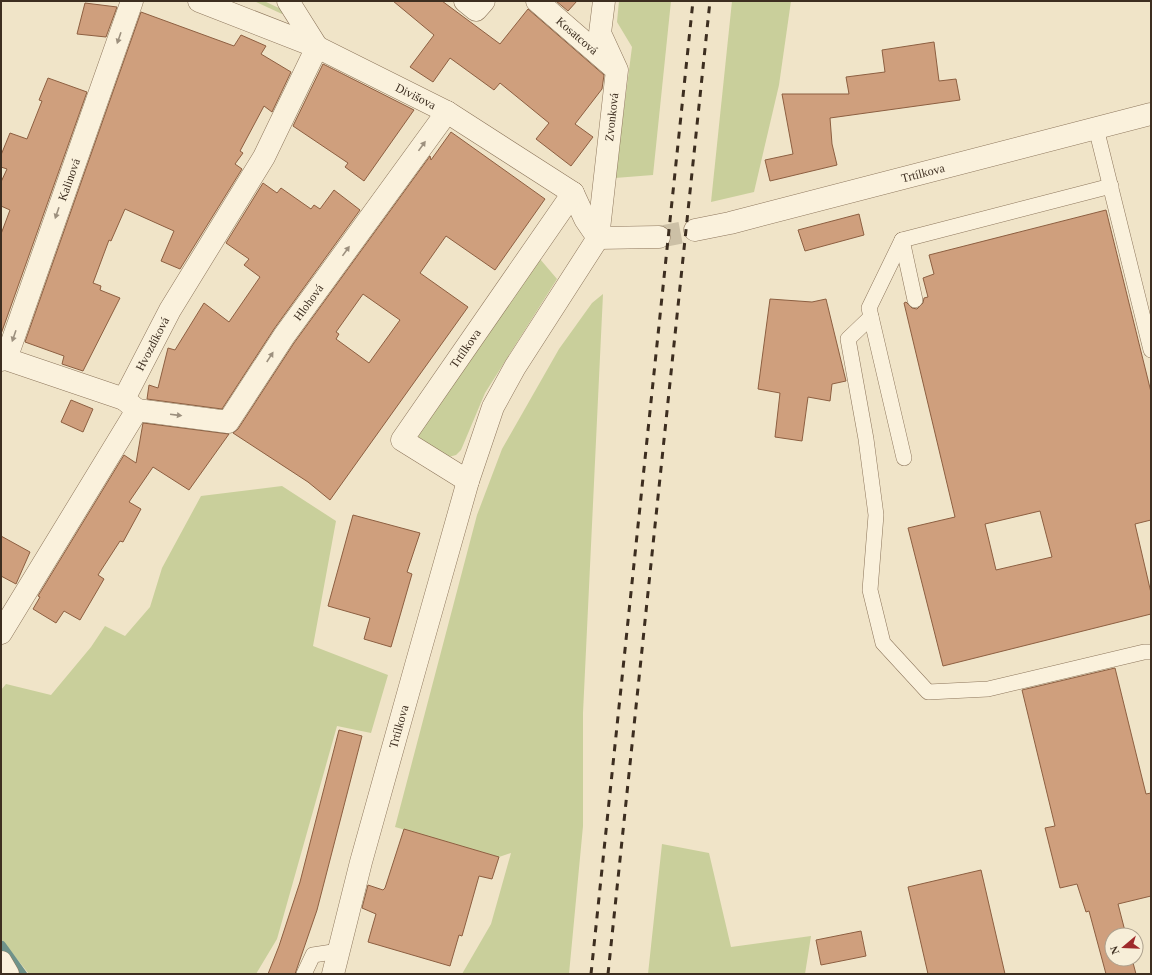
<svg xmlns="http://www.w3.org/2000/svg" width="1152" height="975" font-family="'Times New Roman',serif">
<rect width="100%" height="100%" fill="#f0e4c8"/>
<g fill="#c9cf9b">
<polygon points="254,1 264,1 283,10 282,14"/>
<polygon points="619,1 671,1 653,175 615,178 632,47 617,22"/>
<polygon points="732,1 791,1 779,85 754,192 711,202"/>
<polygon points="540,259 557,279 485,393 461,450 456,455 445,458 421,444 416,429"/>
<polygon points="603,294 583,713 583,826 569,974 462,974 491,924 511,853 499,857 395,827 477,515 502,449 559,349 592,303"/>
<polygon points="282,486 336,521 313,646 388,675 371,733 337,726 277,939 256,974 29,974 1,939 1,690 6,684 51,695 91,647 105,626 125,636 150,607 162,568 201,496"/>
<polygon points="662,844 709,853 731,947 811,936 805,974 648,974"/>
</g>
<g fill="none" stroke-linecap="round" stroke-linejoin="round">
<polyline stroke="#6f938a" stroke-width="8" points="2,945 23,974"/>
</g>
<g fill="#cf9f7d" stroke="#8d5f41" fill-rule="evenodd">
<polygon points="393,1 442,1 500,44 528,9 604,75 602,89 575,124 593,137 571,166 536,139 549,123 500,83 494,90 450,58 433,82 410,67 434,35"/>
<polygon points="556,1 577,1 568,11"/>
<polygon points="85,3 117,7 106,37 77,34"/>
<polygon points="141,12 234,46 241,35 266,46 261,54 291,72 272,112 264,106 240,151 243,153 235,164 242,169 180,269 161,261 174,231 125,209 111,241 109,240 93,283 101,286 100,290 120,298 83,371 62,364 64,356 25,342"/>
<polygon points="934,42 939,81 956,79 960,100 830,118 832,144 837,165 770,181 765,160 793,154 782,94 849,94 846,77 885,72 882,50"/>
<polygon points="323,64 414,110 364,181 345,167 348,163 293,126"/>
<polygon points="48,78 87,92 1,334 1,234 10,210 1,206 1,182 7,169 1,167 1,155 10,133 27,139 42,101 39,100"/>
<path d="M451 132 545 199 495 270 446 236 420 273 468 307 330 500 308 482 233 433 238 429 294 343 430 156 431 160ZM363 294 400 320 369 363 336 339 339 334 336 332Z"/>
<polygon points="263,183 277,193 281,188 311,209 314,205 320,209 334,190 360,210 274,329 222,409 147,399 149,385 158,388 168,348 175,350 204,303 229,322 260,277 244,265 249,259 226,243"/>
<path d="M1106 210 1151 392V520L1135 524 1151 593V614L943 666 908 528 955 517 904 303 906 302 912 308 917 309 923 303 924 298 928 297 923 278 934 274 929 255ZM1040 511 1052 557 996 570 985 524Z"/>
<polygon points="859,214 864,235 805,251 798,230"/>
<polygon points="770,299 812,302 826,299 846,381 832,384 830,401 808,397 802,441 775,437 780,393 758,389"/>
<polygon points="71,400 93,409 83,432 61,422"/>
<polygon points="143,423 229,434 189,490 153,467 129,502 141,509 123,542 120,541 98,575 104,579 80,620 64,611 56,623 33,609 40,597 38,596 124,455 136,463"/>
<polygon points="353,515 420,533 407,572 412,574 391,647 364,639 370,618 328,606"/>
<polygon points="1,536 30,552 16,584 1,576"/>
<polygon points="1115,668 1146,794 1151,793 1151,896 1118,904 1126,935 1112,935 1112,959 1132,959 1136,974 1106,974 1089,911 1086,912 1077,884 1060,888 1045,828 1055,826 1022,690"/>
<polygon points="339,730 362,736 317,910 295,974 268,974 279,946 300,882"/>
<polygon points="404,829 499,857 492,879 479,876 462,936 459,935 450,966 368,942 376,914 362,908 368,885 383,890 385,888"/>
<polygon points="981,870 1005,974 928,974 908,887"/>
<polygon points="861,931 866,956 821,965 816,940"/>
</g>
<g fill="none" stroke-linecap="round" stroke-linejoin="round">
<polyline stroke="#ccc0a6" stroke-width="22" stroke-dasharray="22 11" stroke-linecap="butt" points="659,237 695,230"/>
<g stroke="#8d765c" stroke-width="16">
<g id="lane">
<polyline points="1096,128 1151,350"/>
<polyline points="902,240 869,308 904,458"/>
<polyline points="915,300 902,240 1111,186"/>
<polyline points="871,317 848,339 866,439 876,515 870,590 883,643 928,692 988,689 1144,652 1151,652"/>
<polyline points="304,974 313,955 339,951"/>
</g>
</g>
<g stroke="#8d765c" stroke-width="23">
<g id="street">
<path id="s1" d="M199 1 317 47 447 112 573 193 585 219 598 238"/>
<polyline points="465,1 476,10 484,1"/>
<path id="s2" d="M537 1 612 66"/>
<path id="s3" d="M695 230 730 223 1151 114"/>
<polyline points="598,238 659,237"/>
<path id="s4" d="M6 359 132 1"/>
<polyline points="1,360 6,359 124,399"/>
<path id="s5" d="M137 410 124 399 170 310 264 157 317 47 288 1"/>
<path id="s6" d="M137 410 228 422 284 336 447 112"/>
<path id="s7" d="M468 481 402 440 573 193"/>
<polyline points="1,633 137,410"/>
<polyline points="1,962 8,974"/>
<path id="s8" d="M333 974 361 862 416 665 468 481 493 407 515 367 598 238 617 70 600 33 604 1"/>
</g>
</g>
<use href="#lane" stroke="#faf1dc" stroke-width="15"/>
<use href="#street" stroke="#faf1dc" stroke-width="22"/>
<g stroke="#3d2e20" stroke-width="3" stroke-dasharray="7 7" stroke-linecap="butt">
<polyline points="591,974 693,1"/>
<polyline points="608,974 710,1"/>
</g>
</g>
<defs><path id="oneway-solid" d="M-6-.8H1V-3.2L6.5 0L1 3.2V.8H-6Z"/></defs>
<g fill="#9c907e">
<use href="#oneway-solid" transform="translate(119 38) rotate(109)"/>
<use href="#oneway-solid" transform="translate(422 146) rotate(-54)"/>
<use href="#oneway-solid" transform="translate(57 213) rotate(109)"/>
<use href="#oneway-solid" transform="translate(346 251) rotate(-54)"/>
<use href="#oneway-solid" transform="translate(14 336) rotate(109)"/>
<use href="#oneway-solid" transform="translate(270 357) rotate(-57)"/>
<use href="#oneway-solid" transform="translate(176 415) rotate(7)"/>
</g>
<g text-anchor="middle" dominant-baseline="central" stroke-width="3" stroke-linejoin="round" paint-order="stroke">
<g font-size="12" fill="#3d2e20" stroke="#f7eed8">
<text stroke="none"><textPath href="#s2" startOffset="53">Kosatcová</textPath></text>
<text stroke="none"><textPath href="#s1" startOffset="237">Divišova</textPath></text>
<text stroke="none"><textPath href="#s8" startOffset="910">Zvonková</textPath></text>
<text stroke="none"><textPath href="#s3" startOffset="235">Trtílkova</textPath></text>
<text stroke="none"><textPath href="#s4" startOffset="190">Kalinová</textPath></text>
<text stroke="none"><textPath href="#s6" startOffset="236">Hlohová</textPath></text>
<text stroke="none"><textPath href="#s5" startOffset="79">Hvozdíková</textPath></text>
<text stroke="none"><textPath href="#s7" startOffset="189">Trtílkova</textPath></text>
<text stroke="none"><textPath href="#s8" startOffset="256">Trtílkova</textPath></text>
</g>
</g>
<rect width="1152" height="975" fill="none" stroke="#3d2e20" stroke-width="4"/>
<g transform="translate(1124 947) rotate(251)"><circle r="19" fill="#f7eed8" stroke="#ada18e"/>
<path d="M0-3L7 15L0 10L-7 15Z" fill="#9e2a2b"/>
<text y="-6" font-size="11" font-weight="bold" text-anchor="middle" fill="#3d2e20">N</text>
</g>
</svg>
